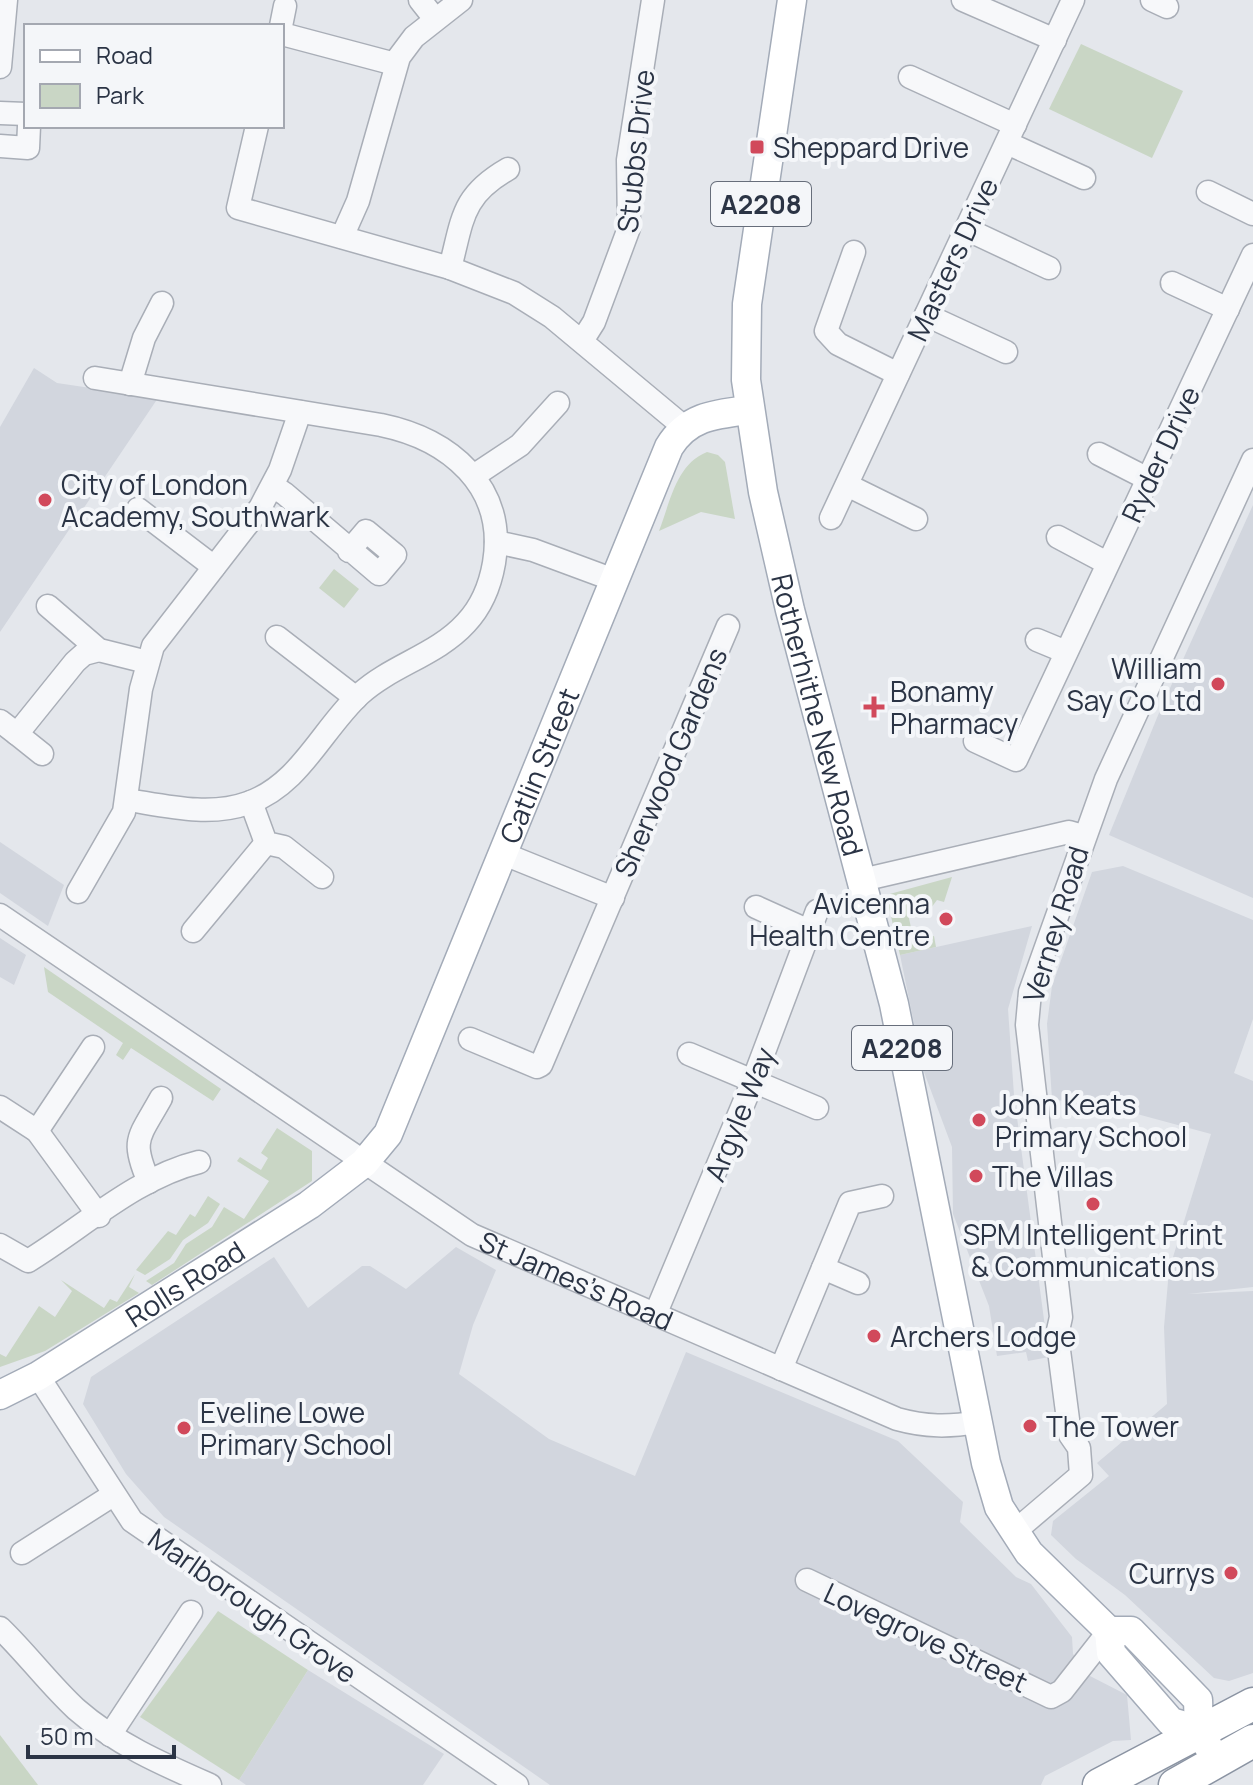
<svg xmlns="http://www.w3.org/2000/svg" width="1253" height="1785" font-family="Manrope,sans-serif">
<rect width="100%" height="100%" fill="#e4e7ec"/>
<g fill="#d2d6de">
<polygon points="34,368 57,383 158,398 0,632 0,427"/>
<polygon points="1253,505 1253,898 1109,835 1161,708"/>
<polygon points="0,842 64,885 48,926 0,893"/>
<polygon points="1123,866 1253,920 1253,1019 1234,1073 1253,1081 1253,1287 1188,1294 1253,1291 1253,1673 1229,1681 1214,1678 1125,1595 1076,1559 1051,1535 1053,1521 1109,1476 1097,1463 1167,1404 1164,1327 1169,1270 1211,1134 1137,1114 1052,1099 1047,1024 1052,986 1092,872"/>
<polygon points="1032,926 1008,1009 1014,1095 1049,1357 1028,1361 1026,1352 997,1356 989,1306 953,1214 952,1147 924,1072 900,955"/>
<polygon points="0,938 26,955 14,985 0,977"/>
<polygon points="456,1247 496,1270 473,1325 459,1374 549,1439 635,1476 686,1352 898,1441 963,1502 960,1522 1016,1577 1031,1584 1072,1637 1073,1654 1090,1676 1127,1695 1131,1740 1113,1741 1045,1776 1041,1785 550,1785 164,1517 126,1474 83,1404 91,1377 274,1257 308,1308 362,1266 370,1266 406,1289"/>
<polygon points="308,1670 444,1754 423,1785 246,1785 239,1780"/>
</g>
<g fill="#c9d6c5">
<polygon points="1081,44 1183,91 1152,158 1049,109"/>
<path d="M707 452 718 455 725 462 735 519 701 512 659 531C670 503 676 464 707 452Z"/>
<polygon points="334,569 359,589 344,608 319,588"/>
<polygon points="952,877 944,902 937,900 931,908 908,914 914,941 934,936 936,947 900,955 886,895"/>
<polygon points="44,967 221,1089 213,1101 131,1048 123,1060 116,1055 123,1043 48,992"/>
<polygon points="277,1128 312,1151 312,1181 152,1285 146,1281 174,1263 186,1244 212,1227 224,1207 244,1219 269,1181 237,1161 240,1157 261,1170 268,1158 261,1153"/>
<polygon points="208,1196 220,1204 208,1223 183,1240 170,1259 145,1275 136,1270 168,1231 176,1235 190,1214 195,1217"/>
<polygon points="135,1274 129,1287 139,1293 45,1351 0,1367 0,1354 6,1357 39,1306 55,1317 72,1291 61,1280 104,1308 110,1299 117,1302"/>
<polygon points="218,1611 308,1670 239,1780 140,1717"/>
<polygon points="0,1735 38,1785 0,1785"/>
</g>
<g fill="none" stroke-linecap="round" stroke-linejoin="round">
<g stroke="#a9aeb7" stroke-width="25">
<g id="minor">
<polyline points="420,0 435,19"/>
<polyline points="963,0 1055,40"/>
<polyline points="1152,0 1167,7"/>
<polyline points="281,26 285,6"/>
<polyline points="282,34 395,64"/>
<polyline points="0,67 6,0"/>
<polyline points="910,77 1015,125"/>
<polyline points="0,113 26,114"/>
<polyline points="257,126 238,208 450,268 514,293 552,317 684,427"/>
<polyline points="1007,143 1084,178"/>
<polyline points="0,146 28,148 29,126"/>
<polyline points="1208,192 1253,214"/>
<polyline points="966,229 1049,268"/>
<polyline points="342,237 358,201 399,57 414,37 461,0"/>
<polyline points="854,252 826,331 838,344 898,374"/>
<path d="M450 268C463 219 461 196 508 169"/>
<polyline points="1172,283 1228,309"/>
<polyline points="926,315 1006,352"/>
<polyline points="582,341 594,322 629,228 628,160 653,0"/>
<path d="M95 378 381 425C449 439 507 486 494 563 490 586 482 606 466 623 437 655 392 665 360 694 322 729 300 785 248 803 210 817 166 806 128 800"/>
<polyline points="130,384 144,338 162,303"/>
<polyline points="1099,454 1148,479"/>
<polyline points="475,475 520,445 558,403"/>
<polyline points="847,485 916,519"/>
<polyline points="273,486 285,494 379,574 395,555 366,531 349,551"/>
<polyline points="138,509 214,567"/>
<polyline points="831,518 1073,0"/>
<polyline points="1058,537 1107,563"/>
<polyline points="496,542 533,550 614,580"/>
<polyline points="48,606 99,650 147,662"/>
<polyline points="277,637 356,698"/>
<polyline points="1037,640 1066,652"/>
<polyline points="0,721 17,734 75,662 84,654 99,650"/>
<polyline points="17,734 42,754"/>
<polyline points="975,741 1016,760 1253,255"/>
<polyline points="251,802 266,843 284,847 322,877"/>
<polyline points="504,854 613,898"/>
<polyline points="862,880 1069,832 1083,836"/>
<polyline points="78,892 124,812 141,689 153,646 260,508 280,470 300,412"/>
<polyline points="756,907 809,931"/>
<path id="s1" d="M0 915 472 1235 897 1419C926 1427 949 1427 978 1422"/>
<polyline points="193,931 266,843"/>
<polyline points="470,1039 537,1067 541,1065 728,626"/>
<polyline points="689,1054 817,1108"/>
<polyline points="0,1107 37,1131 99,1216"/>
<polyline points="37,1131 93,1047"/>
<path d="M149 1182C130 1139 139 1138 161 1098"/>
<path d="M0 1245 28 1261C82 1228 137 1177 199 1162"/>
<polyline points="823,1268 858,1283"/>
<polyline points="655,1315 753,1081 817,911"/>
<polyline points="781,1369 850,1203 882,1196"/>
<polyline points="38,1376 132,1521 517,1785"/>
<polyline points="1014,1532 1081,1475 1079,1448 1070,1435 1057,1335 1061,1317 1027,1025 1030,992 1106,779 1253,460"/>
<polyline points="22,1553 113,1495"/>
<polyline points="807,1580 1051,1697 1062,1691 1109,1631"/>
<path d="M0 1628C27 1654 49 1684 76 1709 116 1744 162 1764 210 1785"/>
<polyline points="110,1735 191,1612"/>
</g>
</g>
<g stroke="#a3abb8" stroke-width="31">
<g id="major">
<path id="s2" d="M792 0 747 304 746 380 763 492 790 610 894 1004 986 1463 999 1507 1029 1553 1109 1631 1111 1653 1171 1722 1199 1730"/>
<path id="s3" d="M0 1395 38 1376 309 1205 364 1163 388 1134 669 447C688 416 716 414 749 410"/>
<polyline points="1109,1631 1131,1631 1198,1700 1199,1730 1208,1746"/>
</g>
</g>
<g stroke="#8b94a3" stroke-width="35">
<g id="highway">
<polyline points="1099,1785 1253,1704"/>
<polyline points="1175,1785 1253,1741"/>
</g>
</g>
<use href="#minor" stroke="#f7f8fa" stroke-width="22"/>
<use href="#major" stroke="#fff" stroke-width="28"/>
<use href="#highway" stroke="#fff" stroke-width="32"/>
</g>
<g fill="#d1495b" stroke="#f4f6f9" stroke-width="3">
<rect x="749" y="139" width="16" height="16" rx="4"/>
<circle cx="45" cy="500" r="8"/>
<circle cx="1218" cy="684" r="8"/>
<path d="M870 695h8v8h8v8h-8v8h-8v-8h-8v-8h8z"/>
<circle cx="946" cy="919" r="8"/>
<circle cx="979" cy="1120" r="8"/>
<circle cx="976" cy="1176" r="8"/>
<circle cx="1093" cy="1204" r="8"/>
<circle cx="874" cy="1336" r="8"/>
<circle cx="1030" cy="1426" r="8"/>
<circle cx="184" cy="1428" r="8"/>
<circle cx="1231" cy="1573" r="8"/>
</g>
<g text-anchor="middle" dominant-baseline="central" stroke-width="8" stroke-linejoin="round" paint-order="stroke">
<g fill="#f4f6f9" stroke="#676e7b" stroke-width="2">
<rect x="711" y="182" width="100" height="44" rx="6"/>
<rect x="852" y="1026" width="100" height="44" rx="6"/>
</g>
<g font-size="26" font-weight="bold" fill="#2b3445">
<text x="761" y="204">A2208</text>
<text x="902" y="1048">A2208</text>
</g>
<g font-size="28" fill="#2b3445" stroke="#f4f6f9" text-anchor="start">
<text x="773" y="147">Sheppard Drive</text>
<text x="61" y="484">City of London<tspan x="61" dy="32">Academy, Southwark</tspan></text>
<text x="1202" y="668" text-anchor="end">William<tspan x="1202" dy="32">Say Co Ltd</tspan></text>
<text x="890" y="691">Bonamy<tspan x="890" dy="32">Pharmacy</tspan></text>
<text x="930" y="903" text-anchor="end">Avicenna<tspan x="930" dy="32">Health Centre</tspan></text>
<text x="995" y="1104">John Keats<tspan x="995" dy="32">Primary School</tspan></text>
<text x="992" y="1176">The Villas</text>
<text x="1093" y="1234" text-anchor="middle">SPM Intelligent Print<tspan x="1093" dy="32">&amp; Communications</tspan></text>
<text x="890" y="1336">Archers Lodge</text>
<text x="200" y="1412">Eveline Lowe<tspan x="200" dy="32">Primary School</tspan></text>
<text x="1046" y="1426">The Tower</text>
<text x="1215" y="1573" text-anchor="end">Currys</text>
</g>
<g font-size="28" fill="#2b3445" stroke="#f4f6f9">
<text transform="translate(635 151) rotate(-84)">Stubbs Drive</text>
<text transform="translate(952 259) rotate(-65)">Masters Drive</text>
<text transform="translate(1160 454) rotate(-65)">Ryder Drive</text>
<text stroke="none"><textPath href="#s2" startOffset="726">Rotherhithe New Road</textPath></text>
<text transform="translate(670 762) rotate(-67)">Sherwood Gardens</text>
<text stroke="none"><textPath href="#s3" startOffset="868">Catlin Street</textPath></text>
<text transform="translate(1055 924) rotate(-73)">Verney Road</text>
<text transform="translate(739 1114) rotate(-68)">Argyle Way</text>
<text stroke="none"><textPath href="#s1" startOffset="684">St James's Road</textPath></text>
<text stroke="none"><textPath href="#s3" startOffset="216">Rolls Road</textPath></text>
<text transform="translate(253 1605) rotate(35)">Marlborough Grove</text>
<text transform="translate(926 1637) rotate(25)">Lovegrove Street</text>
</g>
</g>
<rect x="24" y="24" width="260" height="104" fill="#f4f6f9" stroke="#a4a8b1" stroke-width="2"/>
<rect x="40" y="50" width="40" height="12" fill="#ffffff" stroke="#a4a8b1" stroke-width="2"/>
<text x="96" y="64" font-size="24" fill="#2b3445">Road</text>
<rect x="40" y="84" width="40" height="24" fill="#c9d6c5" stroke="#a4a8b1" stroke-width="2"/>
<text x="96" y="104" font-size="24" fill="#2b3445">Park</text>
<path d="M28 1745v12h146v-12" fill="none" stroke="#2b3445" stroke-width="4"/>
<text x="40" y="1745" font-size="24" fill="#2b3445" stroke="#f4f6f9" stroke-width="6" paint-order="stroke">50 m</text>
</svg>
